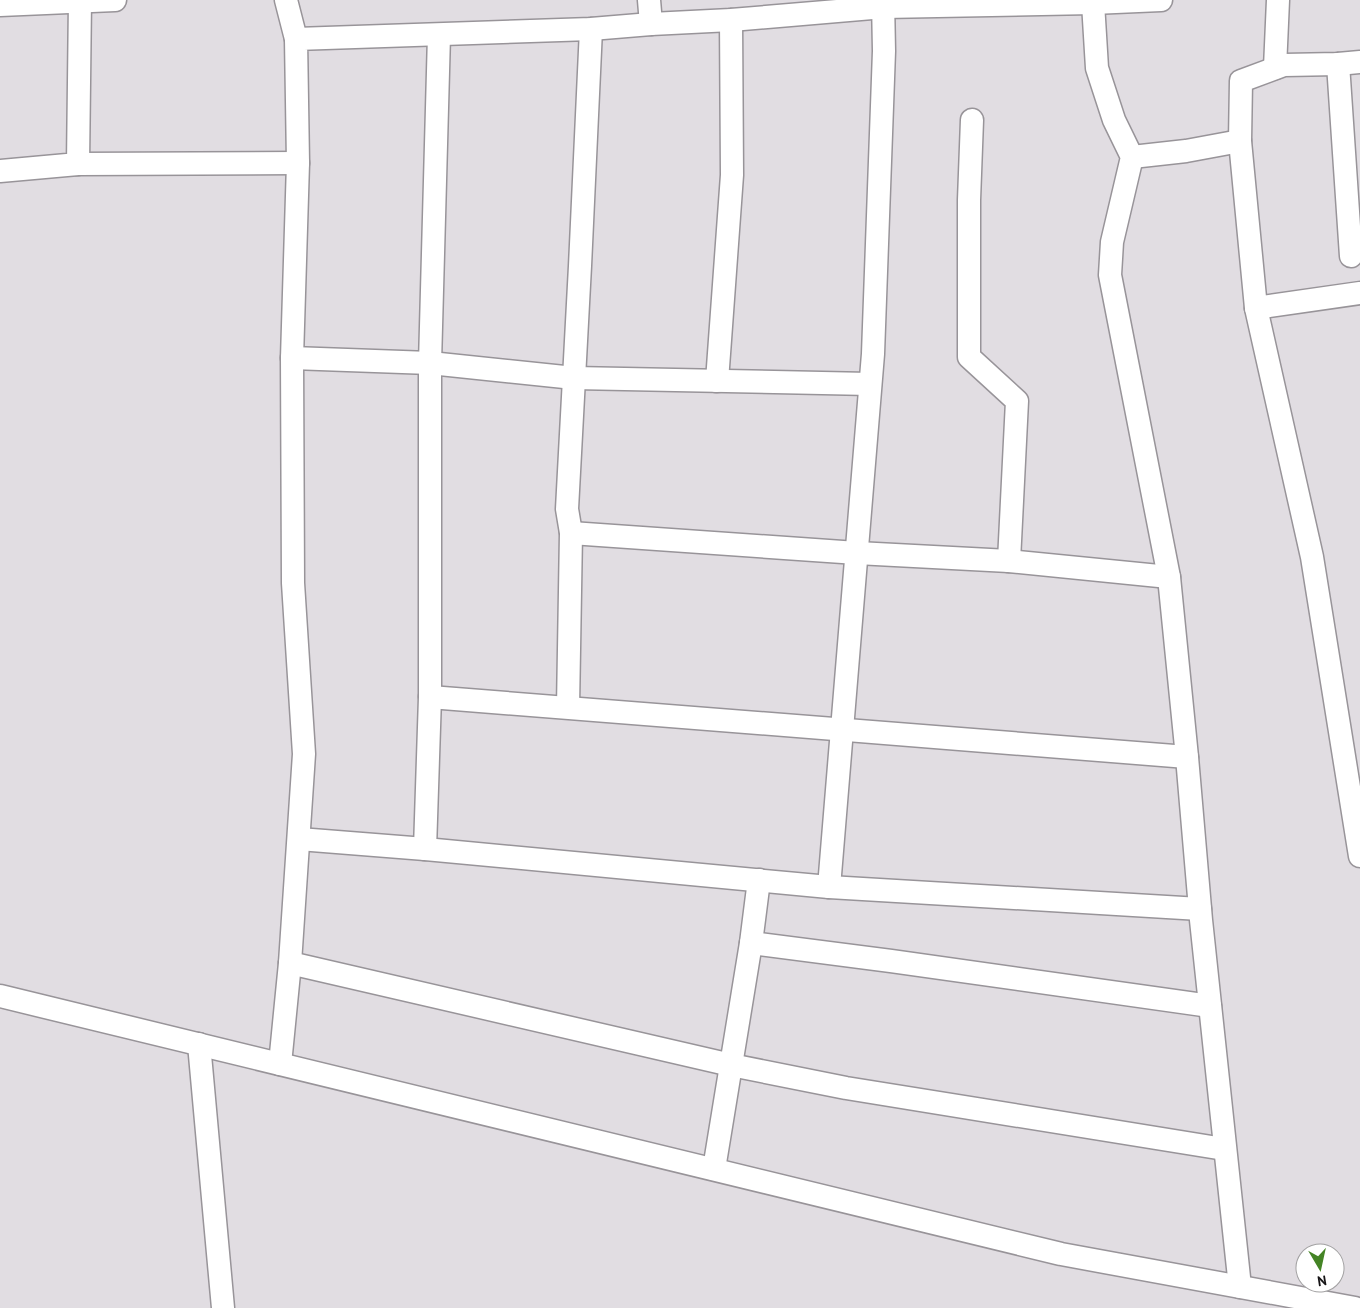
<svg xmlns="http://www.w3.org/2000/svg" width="1360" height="1308" font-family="'PT Sans',sans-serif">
<rect width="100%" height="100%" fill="#e1dde2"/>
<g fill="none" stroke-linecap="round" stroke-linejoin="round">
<g stroke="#989499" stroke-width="25">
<g id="minor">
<polyline points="286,0 296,39"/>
<polyline points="649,0 651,24"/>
<polyline points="1093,3 1097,68 1114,120 1132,157 1112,242 1110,275 1169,577 1187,757 1201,920 1240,1287"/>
<polyline points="0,5 115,0"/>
<polyline points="1360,62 1338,64 1284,65 1241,81 1240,141 1256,308 1312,557 1360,856"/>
<polyline points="1338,64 1351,256"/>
<polyline points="1275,68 1278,0"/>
<polyline points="972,120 969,200 969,357 1017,401 1009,561"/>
<polyline points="1132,157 1186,151 1240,141"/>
<polyline points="78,164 298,163"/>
<polyline points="0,171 78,164 80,0"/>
<polyline points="1256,308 1360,293"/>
<polyline points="292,358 430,363 574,378 870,384"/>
<polyline points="717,381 732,175 731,20"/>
<polyline points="571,533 857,553 1009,561 1169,577"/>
<polyline points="430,697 1187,757"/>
<polyline points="568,707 571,533 567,509 580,266 591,29"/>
<polyline points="299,839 425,849 829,887 1200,909"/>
<polyline points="425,849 430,697 430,363 439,35"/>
<polyline points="829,887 873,354 884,51 883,0"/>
<polyline points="751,943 891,961 1210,1006"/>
<polyline points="290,963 731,1065 846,1088 1224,1149"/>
<polyline points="0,996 1061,1254 1355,1308"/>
<polyline points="199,1044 223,1308"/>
<polyline points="280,1064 290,963 304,754 293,583 292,358 298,163 296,39 591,29 651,24 731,20 884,7 1093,3 1161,0"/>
<polyline points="714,1169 751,943 759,880"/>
</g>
</g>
<use href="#minor" stroke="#fff" stroke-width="22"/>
</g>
<g transform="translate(1320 1268) rotate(171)"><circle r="24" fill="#ffffff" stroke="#a2a1a2"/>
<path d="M0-4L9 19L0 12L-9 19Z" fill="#448425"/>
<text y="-8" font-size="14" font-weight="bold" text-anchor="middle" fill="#161416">N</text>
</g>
</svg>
